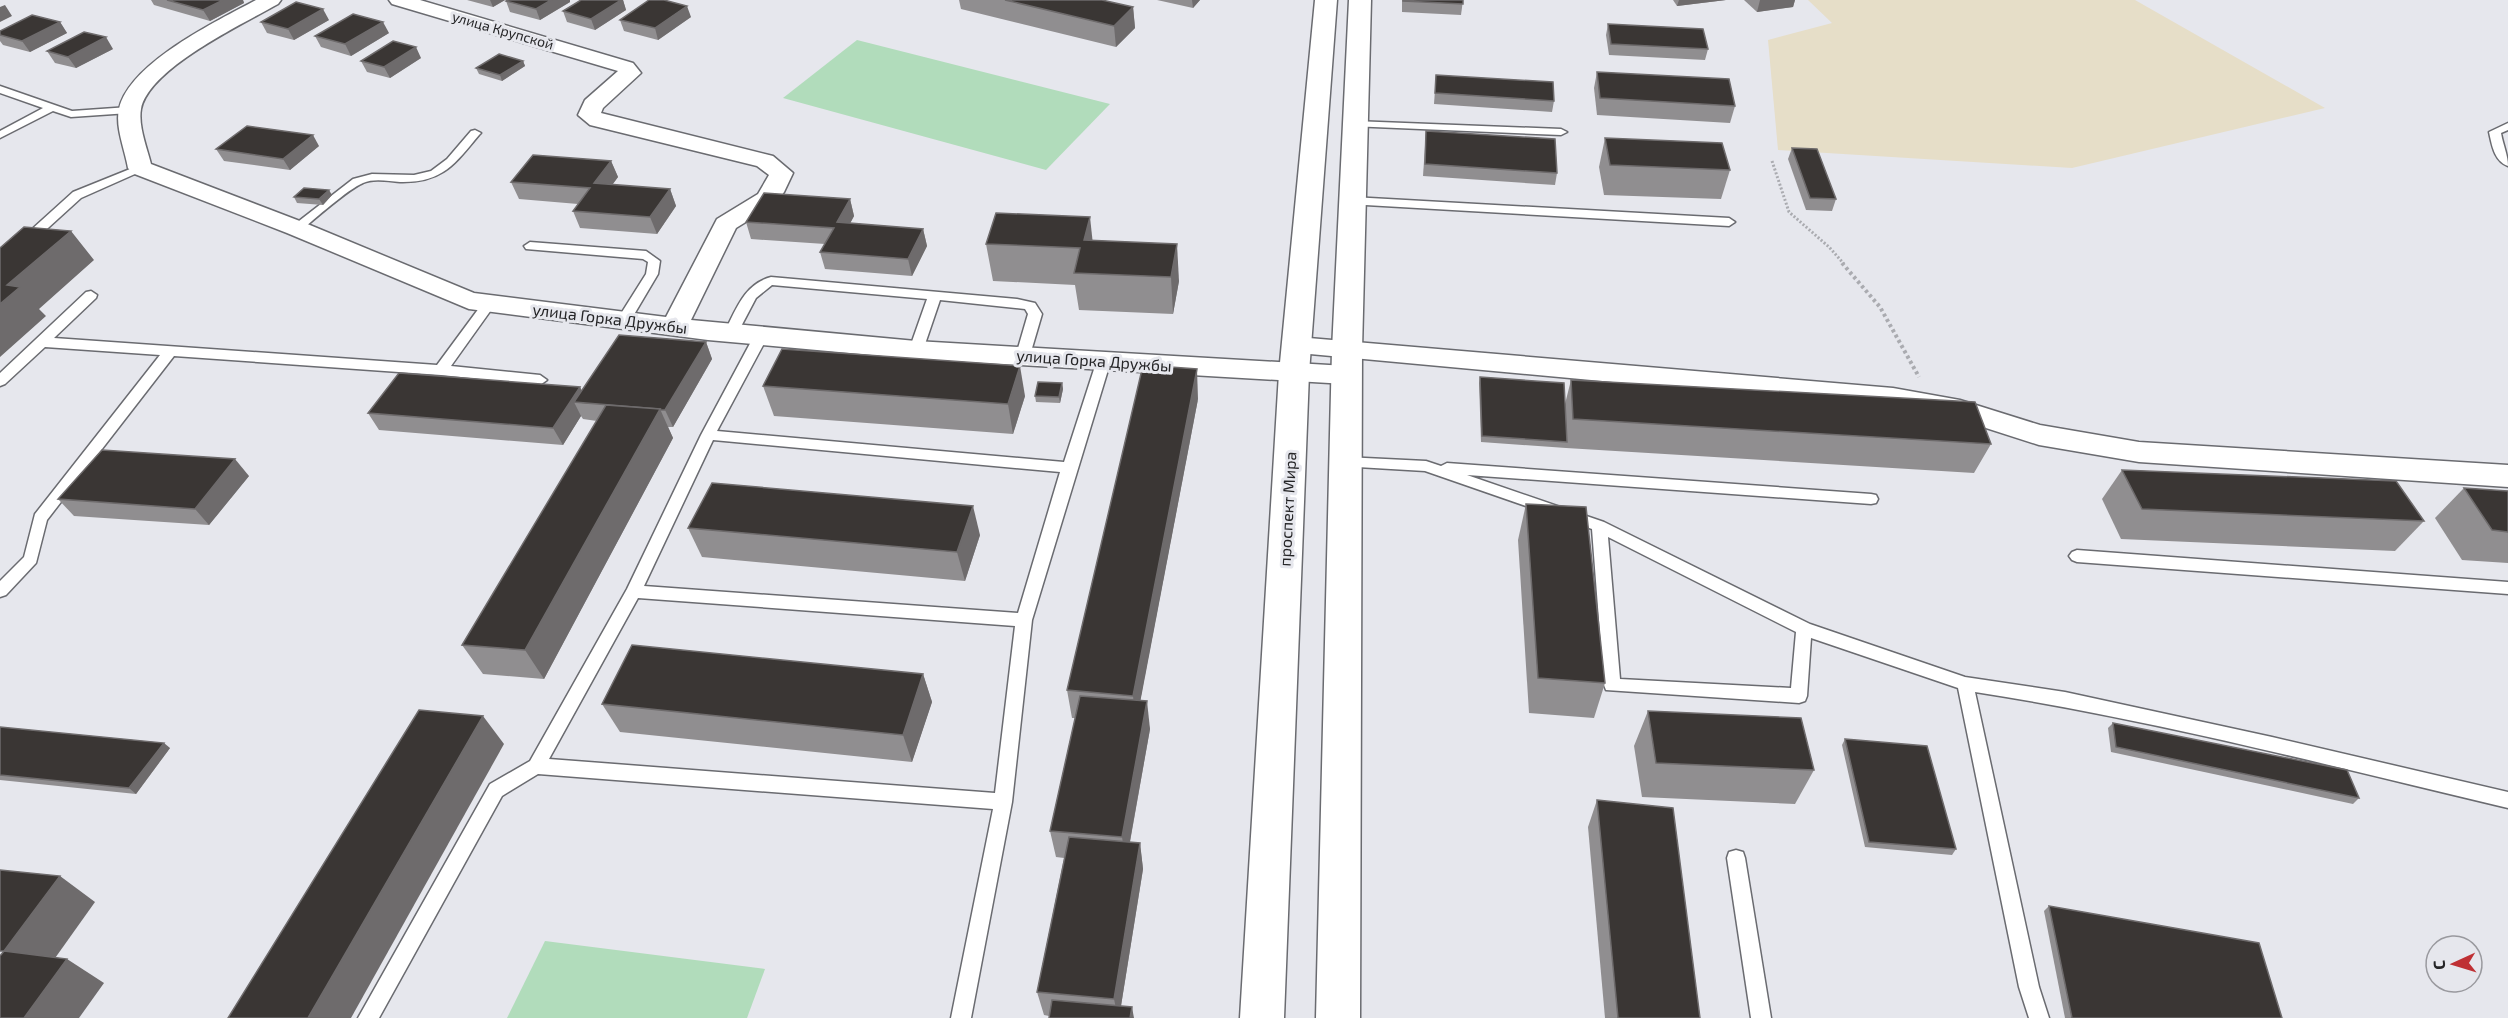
<svg xmlns="http://www.w3.org/2000/svg" width="2508" height="1018" font-family="'Exo 2',sans-serif">
<rect width="100%" height="100%" fill="#e6e7ed"/>
<polygon fill="#e6dec8" points="1808,0 2135,0 2325,108 2072,168 1778,150 1768,40 1832,23"/>
<g fill="#b1dcbb">
<polygon points="857,40 1110,104 1046,170 783,98"/>
<polygon points="545,941 765,969 747,1018 507,1018"/>
</g>
<g fill="none" stroke-linecap="round" stroke-linejoin="round">
<g stroke="#6a6b70" stroke-width="3">
<g id="service">
<polygon points="0,86 72,111 129,107 135,110 129,113 71,117 53,111 0,138 0,131 43,108 0,93"/>
<polygon points="1354,121 1561,129 1567,132 1561,135 1350,126 1348,124"/>
<path d="M2508 123V130L2501 133C2503 145 2508 155 2508 166 2494 161 2492 145 2489 132Z"/>
<path d="M475 130 481 133 479 135C454 165 442 183 400 182 388 181 374 178 363 183 348 189 315 219 300 231L296 232 290 228 353 179 372 174 414 175 431 171 447 159 471 131Z"/>
<polygon points="140,165 146,168 144,170 81,198 4,268 0,269 0,258 73,192"/>
<polygon points="1352,197 1729,218 1735,222 1729,226 1348,204 1348,198"/>
<polygon points="530,242 646,251 660,261 658,274 629,323 624,324 617,320 646,274 648,262 643,259 526,249 524,246"/>
<path d="M771 277 1017 299 1035 303 1042 314 1030 355 1023 359 1016 355 1028 314 1025 309 940 300 923 350 916 354 909 350 927 299 772 285 756 298 736 336H726L724 333C736 310 744 284 771 277Z"/>
<polygon points="91,291 97,295 96,298 54,338 437,365 485,300 490,299 496,303 451,366 540,375 547,380 540,385 441,375 174,356 47,520 36,563 6,595 0,597 0,581 24,557 35,514 160,355 45,347 5,384 0,386 0,373 86,292"/>
<path d="M761 332 768 336 717 431 1064 462 1097 360 1104 355 1111 360 1032 620 1012 802 971 1018H951L993 809 538 774 502 796 379 1018H358L490 784 530 761 627 589 701 435 754 336ZM713 440 1060 472 1018 613 644 586ZM638 598 1015 626 995 793 549 759Z"/>
<path d="M1345 457 1426 461 1441 466 1447 463 1871 494 1876 495 1878 499 1876 503 1871 504 1467 475 1604 522 1810 624 1965 677 2065 692 2272 737 2508 792V808C2331 766 2155 720 1975 692L2039 987 2049 1018H2029L2019 987 1958 688 1811 638 1807 696 1805 701 1799 703 1606 690 1604 685 1592 529 1425 471 1340 466 1338 462ZM1608 537 1796 632 1791 688 1620 679Z"/>
<polygon points="2077,550 2508,582 2508,594 2077,562 2072,560 2069,556 2072,552"/>
<polygon points="1736,850 1743,852 1745,858 1771,1018 1751,1018 1727,858 1729,852"/>
</g>
</g>
<g stroke="#6a6b70" stroke-width="3">
<g id="minor">
<path d="M256 0H281L278 4C243 24 149 68 141 109 138 126 147 148 151 164L305 223 474 293 666 317 717 219 758 194 769 175 757 166 590 125 578 115 585 100 618 71 392 4 389 0H420L633 63 641 73 603 108 601 113 773 156 793 173 784 192 775 204 736 228 691 320 916 341 1346 366 1356 368 1360 375 1356 382 1346 384 916 359 708 340 469 309 287 233 132 173 128 168C125 150 115 127 119 109 129 63 217 21 256 0Z"/>
<polygon points="1297,337 1893,388 1960,400 2040,425 2139,442 2508,465 2508,487 2139,462 2039,445 1958,419 1893,408 1288,352 1284,346 1288,340"/>
</g>
</g>
<g stroke="#6a6b70" stroke-width="3">
<g id="secondary">
<polygon points="1315,0 1337,0 1309,373 1284,1018 1240,1018 1279,373"/>
<polygon points="1349,0 1371,0 1362,350 1360,1018 1316,1018 1332,350"/>
</g>
</g>
<polyline stroke="#aaabb0" stroke-width="3" stroke-dasharray="2 2" stroke-linecap="butt" points="1772,161 1789,212 1829,247 1844,264"/>
<polyline stroke="#aaabb0" stroke-width="4" stroke-dasharray="3 3" stroke-linecap="butt" points="1842,263 1880,307 1919,377"/>
<use href="#service" fill="#fff" fill-rule="evenodd"/>
<use href="#minor" fill="#fff" fill-rule="evenodd"/>
<use href="#secondary" fill="#fff" fill-rule="evenodd"/>
</g>
<g fill="#908e90">
<polygon points="151,0 243,0 244,3 210,21 154,5"/>
<polygon points="467,0 505,0 493,7"/>
<polygon points="507,0 570,0 570,2 540,20 510,12 506,1"/>
<polygon points="581,0 623,0 626,10 595,30 567,22 563,11"/>
<polygon points="959,0 1102,0 1133,7 1135,28 1116,47 961,9"/>
<polygon points="1157,0 1200,0 1193,8"/>
<polygon points="1402,0 1463,0 1461,15 1402,12"/>
<polygon points="1673,0 1726,0 1677,6"/>
<polygon points="1744,0 1795,0 1793,7 1757,12"/>
<polygon points="691,17 658,40 624,31 620,20"/>
<polygon points="329,20 294,40 267,33 261,22"/>
<polygon points="60,22 67,33 30,52 3,45 0,41 0,31"/>
<polygon points="1608,24 1708,49 1705,60 1609,55 1606,35"/>
<polygon points="389,33 351,56 321,47 315,36"/>
<polygon points="113,49 76,68 55,63 47,51"/>
<polygon points="421,58 390,78 367,72 361,61"/>
<polygon points="523,61 525,66 502,81 479,74 476,68"/>
<polygon points="1597,72 1735,106 1730,123 1597,115 1594,88"/>
<polygon points="1436,75 1554,101 1552,112 1434,104"/>
<polygon points="1426,131 1557,173 1555,185 1423,176"/>
<polygon points="1605,138 1730,170 1721,199 1604,195 1599,167"/>
<polygon points="319,146 290,170 224,161 216,149"/>
<polygon points="1792,148 1836,199 1832,211 1806,210 1788,159"/>
<polygon points="611,161 618,177 612,185 670,189 676,206 657,234 580,228 573,211 578,204 519,199 511,182"/>
<polygon points="332,195 323,205 297,203 294,197"/>
<polygon points="850,199 854,216 850,223 923,229 927,246 912,276 825,269 820,252 825,244 751,239 746,222"/>
<polygon points="1092,240 1179,281 1173,314 1079,310 1075,285 993,281 986,244"/>
<polygon points="706,342 712,359 673,427 668,427 673,438 544,679 483,674 462,645 597,421 583,419 581,416 563,445 379,430 368,413 580,387 582,391"/>
<polygon points="1480,377 1565,404 1571,380 1991,444 1974,473 1566,448 1481,442 1479,383"/>
<polygon points="1062,383 1063,389 1060,403 1036,402 1035,396"/>
<polygon points="763,386 1025,396 1013,434 774,416"/>
<polygon points="1198,399 1140,701 1150,729 1130,842 1140,843 1143,869 1121,1006 1049,1016 1044,1015 1037,992 1064,858 1056,857 1050,831 1075,718 1072,718 1067,690"/>
<polygon points="2122,470 2424,521 2395,551 2121,539 2102,499"/>
<polygon points="249,476 209,525 74,516 58,499"/>
<polygon points="2464,488 2508,491 2508,563 2462,560 2435,518"/>
<polygon points="1526,504 1605,683 1594,718 1529,713 1518,540"/>
<polygon points="688,528 980,535 965,581 702,557"/>
<polygon points="923,674 932,702 912,762 620,732 602,704"/>
<polygon points="1648,711 1814,770 1795,804 1642,797 1634,746"/>
<polygon points="2113,723 2359,798 2353,804 2111,752 2108,728"/>
<polygon points="0,727 170,748 136,794 0,780"/>
<polygon points="1845,739 1956,849 1952,855 1865,847 1842,745"/>
<polygon points="1597,800 1700,1018 1605,1018 1588,827"/>
<polygon points="2049,906 2282,1018 2065,1018 2044,911"/>
</g>
<g fill="#6e6b6c">
<polygon points="223,0 243,0 244,3 210,21 203,10"/>
<polygon points="490,0 505,0 493,7"/>
<polygon points="551,0 570,0 570,2 540,20 536,9"/>
<polygon points="621,0 623,0 626,10 595,30 591,19"/>
<polygon points="1192,0 1200,0 1193,8"/>
<polygon points="1679,0 1726,0 1677,6"/>
<polygon points="1760,0 1795,0 1793,7 1757,12"/>
<polygon points="5,5 12,16 0,22 0,7"/>
<polygon points="687,6 691,17 658,40 655,28"/>
<polygon points="1133,7 1135,28 1116,47 1114,26"/>
<polygon points="323,9 329,20 294,40 288,29"/>
<polygon points="60,22 67,33 30,52 22,41"/>
<polygon points="383,22 389,33 351,56 345,44"/>
<polygon points="106,37 113,49 76,68 68,57"/>
<polygon points="416,47 421,58 390,78 384,67"/>
<polygon points="523,61 525,66 502,81 500,75"/>
<polygon points="313,135 319,146 290,170 283,159"/>
<polygon points="611,161 618,177 601,200 594,183"/>
<polygon points="670,189 676,206 657,234 650,217"/>
<polygon points="329,190 332,195 323,205 319,199"/>
<polygon points="850,199 854,216 842,239 837,222"/>
<polygon points="1090,217 1094,254 1084,240"/>
<polygon points="923,229 927,246 912,276 908,259"/>
<polygon points="71,231 94,260 39,309 46,316 0,357 0,304 7,285"/>
<polygon points="1177,244 1179,281 1173,314 1171,277"/>
<polygon points="706,342 712,359 673,427 665,410"/>
<polygon points="1020,366 1025,396 1013,434 1008,404"/>
<polygon points="1197,369 1198,399 1136,724 1133,696"/>
<polygon points="1062,383 1063,389 1060,403 1059,397"/>
<polygon points="580,387 588,404 574,402 581,416 563,445 553,428"/>
<polygon points="660,409 673,438 544,679 525,650"/>
<polygon points="235,459 249,476 209,525 195,509"/>
<polygon points="973,506 980,535 965,581 957,552"/>
<polygon points="923,674 932,702 912,762 903,735"/>
<polygon points="1147,701 1150,729 1126,863 1122,837"/>
<polygon points="483,716 504,744 351,1018 308,1018"/>
<polygon points="164,743 170,748 136,794 129,788"/>
<polygon points="1140,843 1143,869 1119,1018 1118,1018 1114,999"/>
<polygon points="60,876 95,902 43,975 4,951"/>
<polygon points="67,959 104,983 79,1018 24,1018"/>
<polygon points="1132,1007 1134,1018 1130,1018"/>
</g>
<g fill="#3a3634" stroke="#6e6b6c" stroke-width="1.5">
<polygon points="167,0 223,0 203,10"/>
<polygon points="507,0 551,0 536,9 506,1"/>
<polygon points="581,0 621,0 591,19 563,11"/>
<polygon points="649,0 664,0 687,6 655,28 620,20"/>
<polygon points="1005,0 1102,0 1133,7 1114,26"/>
<polygon points="1403,0 1463,0 1463,4 1403,1"/>
<polygon points="296,2 323,9 288,29 261,22"/>
<polygon points="353,14 383,22 345,44 315,36"/>
<polygon points="32,15 60,22 22,41 0,35 0,31"/>
<polygon points="1608,24 1703,29 1708,49 1611,44"/>
<polygon points="84,32 106,37 68,57 47,51"/>
<polygon points="393,41 416,47 384,67 361,61"/>
<polygon points="499,54 523,61 500,75 476,68"/>
<polygon points="1597,72 1729,79 1735,106 1600,98"/>
<polygon points="1436,75 1553,82 1554,101 1435,93"/>
<polygon points="247,126 313,135 283,159 216,149"/>
<polygon points="1426,131 1555,139 1557,173 1425,164"/>
<polygon points="1605,138 1722,143 1730,170 1610,165"/>
<polygon points="1792,148 1817,149 1836,199 1810,198"/>
<polygon points="533,155 611,161 594,183 670,189 650,217 573,211 590,188 511,182"/>
<polygon points="304,188 329,190 319,199 294,197"/>
<polygon points="764,193 850,199 837,222 923,229 908,259 820,252 834,228 746,222"/>
<polygon points="996,213 1090,217 1084,240 1177,244 1171,277 1074,273 1080,248 986,244"/>
<polygon points="24,227 71,231 7,285 20,287 0,304 0,248"/>
<polygon points="619,335 706,342 665,410 659,410 660,409 574,402"/>
<polygon points="782,349 1020,366 1008,404 763,386"/>
<polygon points="1143,365 1197,369 1133,696 1067,690"/>
<polygon points="399,373 580,387 553,428 368,413"/>
<polygon points="1480,377 1564,383 1567,442 1482,436"/>
<polygon points="1571,380 1975,402 1991,444 1573,419"/>
<polygon points="1038,382 1062,383 1059,397 1035,396"/>
<polygon points="606,405 660,409 525,650 462,645"/>
<polygon points="102,450 235,459 195,509 58,499"/>
<polygon points="2122,470 2396,481 2424,521 2142,509"/>
<polygon points="712,483 973,506 957,552 688,528"/>
<polygon points="2464,488 2508,491 2508,532 2492,530"/>
<polygon points="1526,504 1586,507 1605,683 1538,678"/>
<polygon points="632,645 923,674 903,735 602,704"/>
<polygon points="1080,696 1147,701 1122,837 1050,831"/>
<polygon points="419,710 483,716 308,1018 228,1018"/>
<polygon points="1648,711 1801,718 1814,770 1656,763"/>
<polygon points="2113,723 2347,770 2359,798 2116,747"/>
<polygon points="0,727 164,743 129,788 0,775"/>
<polygon points="1845,739 1927,746 1956,849 1869,842"/>
<polygon points="1597,800 1673,808 1700,1018 1618,1018"/>
<polygon points="1069,837 1140,843 1114,999 1037,992"/>
<polygon points="0,870 60,876 4,951 0,951"/>
<polygon points="2049,906 2259,943 2282,1018 2072,1018"/>
<polygon points="4,951 67,959 24,1018 0,1018 0,956"/>
<polygon points="1052,1000 1132,1007 1130,1018 1049,1018"/>
</g>
<g text-anchor="middle" dominant-baseline="central" stroke-width="6" stroke-linejoin="round" paint-order="stroke">
<g font-size="14" fill="#252527" stroke="#e6e7ed">
<text transform="translate(503 30) rotate(16)">улица Крупской</text>
</g>
<g font-size="16" fill="#252527" stroke="#e6e7ed">
<text transform="translate(610 318) rotate(7)">улица Горка Дружбы</text>
<text transform="translate(1094 360) rotate(4)">улица Горка Дружбы</text>
<text transform="translate(1287 509) rotate(-87)">проспект Мира</text>
</g>
</g>
<g transform="translate(2454 964) rotate(266)"><circle r="28" fill="#e6e7ed" stroke="#99999e" stroke-width="1.5"/>
<path d="M0-4.5L10 22L0 15L-10 22Z" fill="#bf3034"/>
<text y="-9" font-size="16" font-weight="bold" text-anchor="middle" fill="#252527">С</text>
</g>
</svg>
